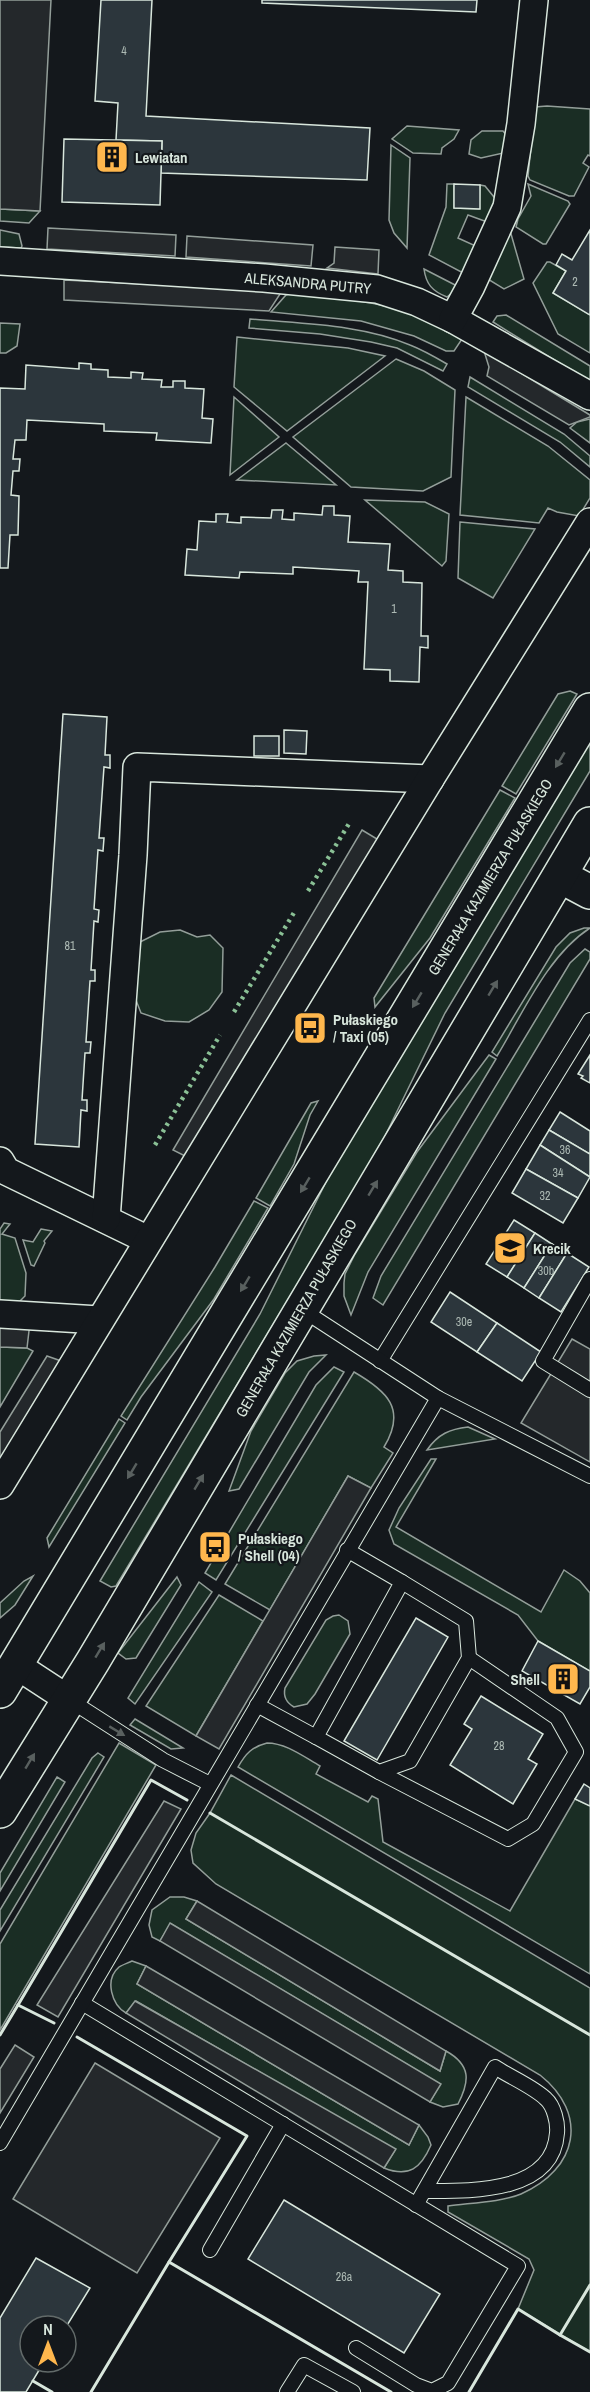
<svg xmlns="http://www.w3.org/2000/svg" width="590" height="2392" font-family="'Archivo Narrow',sans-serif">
<rect width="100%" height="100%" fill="#14181c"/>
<g fill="#1a2d24" stroke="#939e99" stroke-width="1.5">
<polygon points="547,106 590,109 590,156 588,155 583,163 589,167 574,196 569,196 530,180 528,176 535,107"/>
<polygon points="407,126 459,130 454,139 442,148 441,154 413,153 392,139"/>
<polygon points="482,131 503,131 513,143 512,151 481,158 469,154 471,140"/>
<polygon points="391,145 410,158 407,248 394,233 389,220"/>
<polygon points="447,184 454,184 454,208 479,209 480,185 485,186 498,202 490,223 468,215 458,238 478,247 465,274 429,255 446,207"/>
<polygon points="528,184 568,201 570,204 546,244 543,244 516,227 518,219 531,196"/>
<polygon points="0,209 40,211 29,223 0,221"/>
<polygon points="509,227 524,279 504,289 486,278"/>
<polygon points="0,230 19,234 22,246 21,248 0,247"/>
<polygon points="547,262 550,262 566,271 553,293 590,315 590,353 558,334 533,283"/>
<path d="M424 269 459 287 447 297C432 291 426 284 424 269Z"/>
<path d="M291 293C337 298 387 301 429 321 440 326 451 333 462 339L454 351H446L414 336 361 321 271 312 286 295Z"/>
<polygon points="506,315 590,366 590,382 493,322 497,316"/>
<path d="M250 319C303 324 360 324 410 345 423 350 435 357 447 364L443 371 397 348 371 342 320 334 249 328Z"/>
<polygon points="0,323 20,324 17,346 6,353 0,353"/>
<polygon points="237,337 348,348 385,356 287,431 234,387"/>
<polygon points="396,359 424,371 455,390 451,477 423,491 351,487 293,437"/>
<polygon points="470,377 564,434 590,456 590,467 560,442 468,387"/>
<polygon points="234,397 279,437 230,475"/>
<polygon points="466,397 548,446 590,480 590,498 579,516 557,512 548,508 539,523 460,515"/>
<polygon points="590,419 590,443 570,428 577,422"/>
<polygon points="286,443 336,485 237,480"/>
<polygon points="365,500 425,502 449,514 446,561 442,566"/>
<polygon points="460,522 535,529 493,598 458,578"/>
<polygon points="570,691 577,694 516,794 502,786 558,694"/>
<polygon points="590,738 590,771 445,1013 385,1136 354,1190 116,1586 111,1587 100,1581 260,1314 335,1164"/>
<polygon points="500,790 515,798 430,938 375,1007 374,998"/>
<path d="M584 928H590C548 955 523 1013 497 1056L492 1052 556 947 570 933Z"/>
<polygon points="180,930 197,937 210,935 223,948 222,992 209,1010 189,1022 165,1021 141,1013 134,995 140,942 160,932"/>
<polygon points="585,949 590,952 590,959 383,1305 373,1298 381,1276 570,963"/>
<polygon points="489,1055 496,1059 368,1272 351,1315 344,1296 344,1283 345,1274 355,1254 417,1152"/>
<polygon points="318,1101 310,1115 294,1164 270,1206 256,1198 311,1103"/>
<polygon points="254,1201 268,1208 214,1299 141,1397 127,1420 121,1416 215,1267"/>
<polygon points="4,1223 10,1224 2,1234 15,1238 26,1273 25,1296 17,1304 0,1303 0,1229"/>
<polygon points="41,1229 52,1231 44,1241 45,1243 34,1266 31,1265 23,1240 33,1242"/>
<polygon points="0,1347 27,1348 33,1351 0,1407"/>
<polygon points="326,1355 309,1372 239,1489 229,1491 251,1431 285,1373 297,1361 314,1356"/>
<polygon points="334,1367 344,1372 216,1580 205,1573 316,1385"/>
<path d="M354 1372C387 1391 407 1409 384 1447L393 1453 371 1488 348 1476 270 1610 225 1584Z"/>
<polygon points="119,1419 125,1423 49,1547 47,1538"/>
<path d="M468 1427 495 1439 427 1450C438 1434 450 1429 468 1427Z"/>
<polygon points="431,1459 436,1459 396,1527 541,1612 564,1570 580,1581 590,1593 590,1671 538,1641 518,1615 394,1544 389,1530 399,1508"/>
<polygon points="33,1576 15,1605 0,1618 0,1603 24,1581"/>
<polygon points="177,1577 181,1585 136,1658 126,1659 118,1653"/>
<polygon points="199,1582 212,1592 135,1704 128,1698"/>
<polygon points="219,1595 263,1621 196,1736 146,1706"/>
<path d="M339 1615 348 1621 350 1634 315 1694 307 1704 294 1707C287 1703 283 1697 285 1688L326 1620 333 1616Z"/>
<polygon points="135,1719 183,1748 171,1749 130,1725"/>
<polygon points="119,1743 156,1765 0,2030 0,1944"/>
<path d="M267 1743C286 1743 304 1757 320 1766L316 1774 368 1802 372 1796 378 1799 383 1842 510 1911 575 1799 590 1806V1974L238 1767C246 1753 252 1747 267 1743Z"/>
<polygon points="98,1753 104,1757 0,1931 0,1910 92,1758"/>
<path d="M231 1775 590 1988V2352L518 2309 534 2270 529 2259 448 2212V2206C470 2203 502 2202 521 2194 578 2169 589 2114 540 2075L216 1884 193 1863 191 1850 196 1833 210 1813Z"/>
<polygon points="57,1777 65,1782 0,1891 0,1873"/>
<path d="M170 1897H184L197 1901 186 1919 440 2071 446 2051C471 2065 470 2081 458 2104L443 2107 430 2102 440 2084 171 1924 160 1941 152 1937 149 1925 152 1910Z"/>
<path d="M132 1961 146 1966 137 1984 409 2145 419 2125 428 2137 431 2145C421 2168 409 2178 384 2168L395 2150 136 2001 126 2013C112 2005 104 1980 119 1967 122 1965 128 1963 132 1961Z"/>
</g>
<g fill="#24282b" stroke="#939e99" stroke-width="1.5">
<polygon points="0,0 51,0 40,211 0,209"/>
<polygon points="48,228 176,235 175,256 47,249"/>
<polygon points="187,236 313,245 311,266 186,257"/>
<polygon points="335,247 379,250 378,274 327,268 334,263"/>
<polygon points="64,280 282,291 269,311 64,300"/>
<polygon points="484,351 590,415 590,417 569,425 487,376 489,367"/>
<polygon points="362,830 382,842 191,1159 173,1150"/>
<polygon points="0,1303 32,1305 27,1348 0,1347"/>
<polygon points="572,1339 590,1349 590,1462 521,1423"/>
<polygon points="47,1356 64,1362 0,1462 0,1432"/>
<polygon points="348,1476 371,1488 219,1749 196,1736"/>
<polygon points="164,1801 181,1809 58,2017 37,2005"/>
<polygon points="197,1901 446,2051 440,2071 186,1919"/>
<polygon points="170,1923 441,2084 430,2102 160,1941"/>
<polygon points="146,1966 419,2125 409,2145 137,1984"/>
<polygon points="135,2001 396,2149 384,2168 126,2013"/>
<polygon points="15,2045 34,2057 0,2113 0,2069"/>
<polygon points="95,2063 220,2138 137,2273 13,2199"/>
</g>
<g fill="#2c363c" stroke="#d8e6dc" stroke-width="1.5">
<polygon points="101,0 152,0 146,116 370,128 367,180 161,173 162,141 116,140 118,103 95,101"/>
<polygon points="262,0 477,0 476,12 262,3"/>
<polygon points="64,139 162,141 160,205 62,202"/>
<polygon points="454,184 480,185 480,209 454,208"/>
<polygon points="590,230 590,315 553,293 566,271 556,265 562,254 572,260"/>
<polygon points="79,363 91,364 91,369 108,370 108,377 131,378 131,372 143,373 142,379 162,380 161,387 173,387 173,381 185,381 185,388 204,389 202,418 213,419 211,443 156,440 157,433 104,431 104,424 27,420 26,440 15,440 13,459 20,459 19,471 13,471 11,495 19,496 18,535 10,535 8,568 0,568 0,388 25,389 26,365 79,369"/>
<polygon points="323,506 334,506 334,515 350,516 348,542 390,544 388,570 403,571 403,582 422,583 421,636 428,636 428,648 420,647 419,682 390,681 390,670 364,669 368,582 358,582 359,571 293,567 293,574 240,572 239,578 185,575 187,549 197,550 199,521 216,522 216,514 228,514 227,522 241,523 241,517 271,518 272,510 283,510 282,519 294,520 294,513 322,515"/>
<polygon points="63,714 107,717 105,755 110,755 110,768 104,767 99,838 104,838 103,851 98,850 94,909 99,910 98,922 94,921 91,970 95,970 95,981 90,981 86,1042 91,1042 90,1053 85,1053 82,1100 87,1100 87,1111 81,1110 79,1147 35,1144"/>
<polygon points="284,730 307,731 306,754 284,753"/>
<rect x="254" y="736" width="25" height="20"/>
<polygon points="590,1055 590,1083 581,1078 583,1076 578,1074"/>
<polygon points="560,1112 590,1131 590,1154 549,1130"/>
<polygon points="549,1130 590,1154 590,1177 540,1145"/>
<polygon points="540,1145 590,1177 578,1198 526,1169"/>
<polygon points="526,1169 578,1198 563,1223 512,1193"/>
<polygon points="514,1220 535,1233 507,1277 486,1264"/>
<polygon points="535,1233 552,1244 524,1288 507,1277"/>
<polygon points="552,1244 567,1253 539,1298 524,1288"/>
<polygon points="567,1253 589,1267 561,1312 539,1298"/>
<polygon points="450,1292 497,1323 477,1352 431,1322"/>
<polygon points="497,1323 541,1352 522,1381 477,1352"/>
<polygon points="416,1618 448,1637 377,1760 344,1741"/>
<polygon points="538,1641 590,1671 590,1687 580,1704 522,1671"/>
<polygon points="481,1696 543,1734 528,1759 537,1764 513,1804 450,1765 472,1729 464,1724"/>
<polygon points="584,1784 590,1788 590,1806 575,1799"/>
<polygon points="284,2200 440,2294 404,2353 248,2259"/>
<polygon points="36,2258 90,2288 66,2327 30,2326 30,2362 44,2362 26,2392 0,2392 0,2318"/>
</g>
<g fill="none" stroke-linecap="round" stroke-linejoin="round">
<g stroke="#d8e6dc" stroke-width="16">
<g id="service">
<polyline points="590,1279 543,1361 590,1390"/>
<polyline points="380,1361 590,1020"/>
<polyline points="438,1398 590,1476"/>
<polyline points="68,1699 163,1760 210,1784"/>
<polyline points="257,1705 316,1737 402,1582 347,1550"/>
<polyline points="316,1737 379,1772 410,1761 469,1658 466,1621 402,1582"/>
<polyline points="379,1772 508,1839 533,1824 576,1752 557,1718 469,1658"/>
<polyline points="82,2003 518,2266 448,2383 432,2391 416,2385 356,2348"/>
<polyline points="0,2143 438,1398 301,1309"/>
<path d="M416 2205 424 2191C469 2191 553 2194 557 2133 558 2123 554 2106 546 2099 534 2087 510 2077 495 2067L424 2191"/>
<polyline points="210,2250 283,2124"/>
<polyline points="287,2392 304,2365 353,2392"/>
</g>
</g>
<g stroke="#d8e6dc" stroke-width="30">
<g id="minor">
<polyline points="0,261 264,278 377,289 417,302 453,319 590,396"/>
<polyline points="453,319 471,286 507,207 521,124 534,0"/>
<polyline points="0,1161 6,1171 148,1240"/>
<polyline points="106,1219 133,855 137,767 430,779"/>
<polyline points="0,1314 99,1320"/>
<polyline points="0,1485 430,779 590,522"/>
<polyline points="16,1665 68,1699"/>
</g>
</g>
<g stroke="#d8e6dc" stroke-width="36">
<polyline id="tertiary" points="560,876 590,892"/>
</g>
<g stroke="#d8e6dc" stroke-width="36">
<g id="secondary">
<polyline points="0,1691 590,710"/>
<polyline points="0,1811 93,1661 590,824"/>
</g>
</g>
<use href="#service" stroke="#14181c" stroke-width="14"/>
<use href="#minor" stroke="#14181c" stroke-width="27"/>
<use href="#tertiary" stroke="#14181c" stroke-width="33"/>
<use href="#secondary" stroke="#14181c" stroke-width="33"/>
<g stroke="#8ac095" stroke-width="4.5" stroke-dasharray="3 4.5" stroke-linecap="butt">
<polyline points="308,891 350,822"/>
<polyline points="234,1012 295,911"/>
<polyline points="155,1145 220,1035"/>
</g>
<g stroke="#d8e6dc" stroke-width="3">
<polyline points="210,1813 590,2035"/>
<polyline points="54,2023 18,2005 151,1780 187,1800"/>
<polyline points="0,2035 18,2005"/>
<polyline points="77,2037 247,2136 169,2262"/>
<polyline points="560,2335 590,2352"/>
<polyline points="33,2381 52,2392"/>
<polyline points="91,2392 169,2262 391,2392"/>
<polyline points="469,2392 518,2309 560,2335 590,2285"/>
</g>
</g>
<defs><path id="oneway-solid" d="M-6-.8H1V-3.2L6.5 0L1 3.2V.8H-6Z" transform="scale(1.5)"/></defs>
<g fill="#59605f">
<use href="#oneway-solid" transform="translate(560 760) rotate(121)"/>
<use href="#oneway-solid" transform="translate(493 988) rotate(-59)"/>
<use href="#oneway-solid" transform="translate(417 1000) rotate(121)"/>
<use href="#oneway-solid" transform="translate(305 1185) rotate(121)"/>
<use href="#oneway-solid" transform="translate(373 1188) rotate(-59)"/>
<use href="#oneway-solid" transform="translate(245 1284) rotate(121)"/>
<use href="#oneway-solid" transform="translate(132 1471) rotate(121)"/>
<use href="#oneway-solid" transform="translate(199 1482) rotate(-59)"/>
<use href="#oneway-solid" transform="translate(100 1650) rotate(-59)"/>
<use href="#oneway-solid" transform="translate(117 1731) rotate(31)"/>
<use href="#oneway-solid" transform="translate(30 1761) rotate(-59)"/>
</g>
<defs>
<g id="building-square" transform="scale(1.725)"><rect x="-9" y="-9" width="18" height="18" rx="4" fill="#ffb74d" stroke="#14181c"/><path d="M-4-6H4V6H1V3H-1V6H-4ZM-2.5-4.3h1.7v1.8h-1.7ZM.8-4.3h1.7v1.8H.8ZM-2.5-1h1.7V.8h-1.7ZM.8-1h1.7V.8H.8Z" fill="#111"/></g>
<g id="bus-square" transform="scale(1.725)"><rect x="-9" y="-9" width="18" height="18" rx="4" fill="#ffb74d" stroke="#14181c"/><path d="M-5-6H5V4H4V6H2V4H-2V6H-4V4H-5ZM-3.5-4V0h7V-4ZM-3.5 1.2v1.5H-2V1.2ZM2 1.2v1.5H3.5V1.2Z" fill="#111"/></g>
<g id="school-square" transform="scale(1.725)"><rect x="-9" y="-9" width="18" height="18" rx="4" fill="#ffb74d" stroke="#14181c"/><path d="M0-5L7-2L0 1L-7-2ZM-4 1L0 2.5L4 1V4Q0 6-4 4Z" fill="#111"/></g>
</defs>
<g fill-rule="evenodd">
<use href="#building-square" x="112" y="157"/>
<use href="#bus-square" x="310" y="1028"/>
<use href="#school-square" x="510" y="1248"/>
<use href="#bus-square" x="215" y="1547"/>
<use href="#building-square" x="563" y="1679"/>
</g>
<g text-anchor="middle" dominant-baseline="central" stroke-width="4.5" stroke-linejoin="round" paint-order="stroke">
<g font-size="12" fill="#adbab4">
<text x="124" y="51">4</text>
<text x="575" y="282">2</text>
<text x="394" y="609">1</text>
<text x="70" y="946">81</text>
<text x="565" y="1150">36</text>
<text x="558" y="1173">34</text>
<text x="545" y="1196">32</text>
<text x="546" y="1271">30b</text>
<text x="464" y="1322">30e</text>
<text x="499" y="1746">28</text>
<text x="344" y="2277">26a</text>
</g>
<g font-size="15" font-weight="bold" fill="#d8e6dc" stroke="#14181c" text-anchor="start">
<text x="135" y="157">Lewiatan</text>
<text x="333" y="1019">Pułaskiego<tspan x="333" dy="17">/ Taxi (05)</tspan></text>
<text x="533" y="1248">Krecik</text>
<text x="238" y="1538">Pułaskiego<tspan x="238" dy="17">/ Shell (04)</tspan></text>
<text x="540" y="1679" text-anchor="end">Shell</text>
</g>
<g font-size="15" fill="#d8e6dc" stroke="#14181c">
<text transform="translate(308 283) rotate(5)">ALEKSANDRA PUTRY</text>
<text transform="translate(490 877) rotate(-59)">GENERAŁA KAZIMIERZA PUŁASKIEGO</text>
<text transform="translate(296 1318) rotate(-60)">GENERAŁA KAZIMIERZA PUŁASKIEGO</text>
</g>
</g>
<g transform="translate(48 2344)"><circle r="28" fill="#14181c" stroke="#626a69" stroke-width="1.5"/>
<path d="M0-4.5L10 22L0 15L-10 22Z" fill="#ffb74d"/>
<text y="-9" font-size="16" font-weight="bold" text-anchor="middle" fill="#d8e6dc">N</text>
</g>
</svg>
